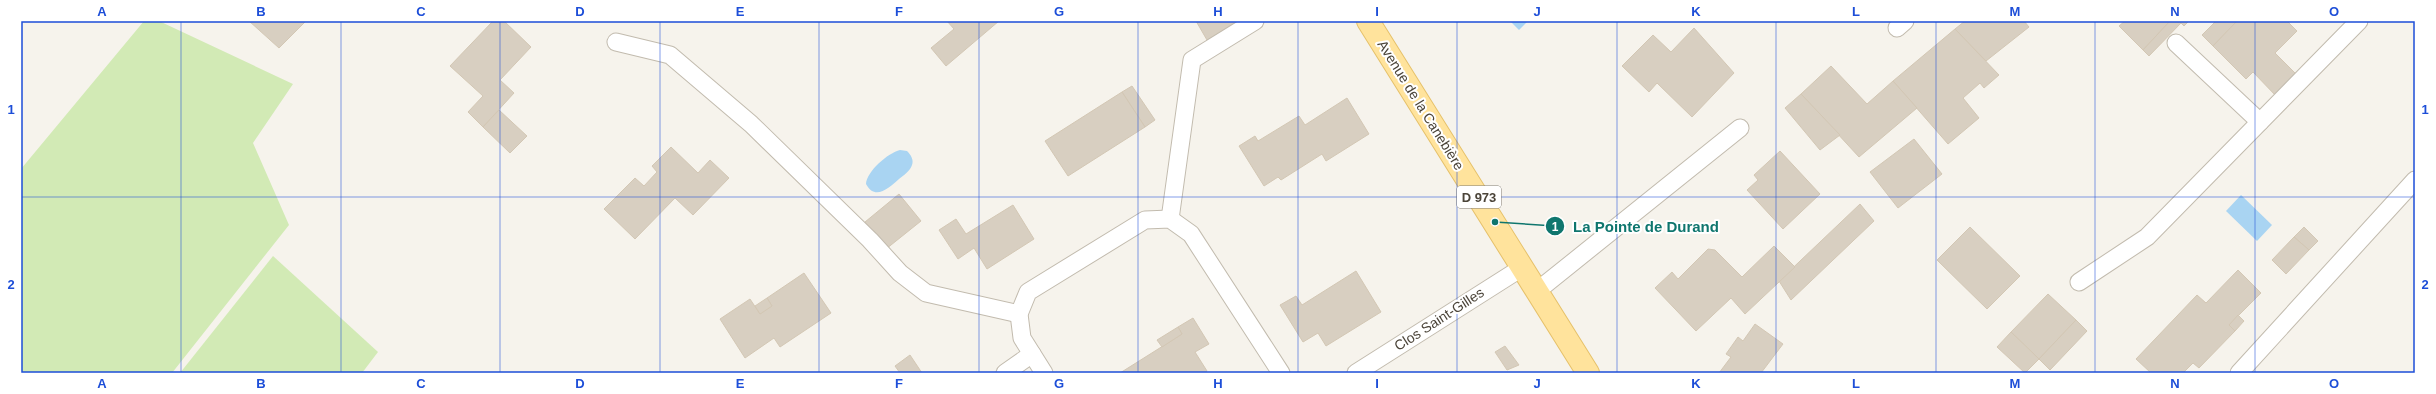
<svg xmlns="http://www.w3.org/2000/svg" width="2436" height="394" font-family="Arial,sans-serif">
<rect width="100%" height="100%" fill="#f6f3ec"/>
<g fill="#d2eab5">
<polygon points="144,21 159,21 293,84 253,143 289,225 172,373 21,373 21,169"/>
<polygon points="273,256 378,352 362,373 180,373"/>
</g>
<g fill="#a9d4f2">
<polygon points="1510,21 1528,21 1519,30"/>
<path d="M900 150 907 151C911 155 914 160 912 165 910 171 904 175 899 179 889 188 875 201 866 184 867 171 888 153 900 150Z"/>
<polygon points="2241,195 2272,225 2257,241 2226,211"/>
</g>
<g fill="#d8cfc1" stroke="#d3c7b4">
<polygon points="249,21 306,21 279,48"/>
<polygon points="493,21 504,21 531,47 500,80 514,93 483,127 468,112 483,96 450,66"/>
<polygon points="947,21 999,21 946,66 931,48 954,29"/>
<polygon points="1196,21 1237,21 1207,40"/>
<polygon points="1965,21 2024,21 2029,27 1986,61 1955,29"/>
<polygon points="2125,21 2170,21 2143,50 2119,26"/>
<polygon points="2170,21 2181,23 2149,56 2143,50"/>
<polygon points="2179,21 2189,21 2184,26"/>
<polygon points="2216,21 2237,21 2213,46 2202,35"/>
<polygon points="2237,21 2287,21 2297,31 2275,53 2298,76 2277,97 2253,72 2246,79 2213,46"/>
<polygon points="1694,28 1734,73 1692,117 1657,83 1649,92 1622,66 1653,35 1671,52"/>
<polygon points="1955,29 1999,75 1984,88 1980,83 1963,98 1979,118 1948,144 1893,81"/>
<polygon points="1831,66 1867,104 1893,81 1917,108 1859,157 1801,94"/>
<polygon points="1132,86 1155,120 1145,127 1122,92"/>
<polygon points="1122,92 1145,127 1068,176 1045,141"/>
<polygon points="1801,94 1840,135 1820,150 1785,108"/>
<polygon points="1347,98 1369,134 1326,161 1322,154 1281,180 1278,177 1264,186 1239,146 1255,136 1258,141 1299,116 1305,125"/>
<polygon points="499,110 527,136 510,153 483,127"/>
<polygon points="1914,139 1942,174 1898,208 1870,172"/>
<polygon points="671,147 698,173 710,160 729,178 693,215 675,198 635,239 604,209 635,178 644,186 657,172 652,166"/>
<polygon points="1780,151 1820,194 1783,229 1747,190 1758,180 1754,175"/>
<polygon points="899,194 921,221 886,249 865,222"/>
<polygon points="1860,204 1874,221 1791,300 1779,281"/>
<polygon points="1013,205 1034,239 987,269 974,248 958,259 939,230 956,219 966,234"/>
<polygon points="1970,227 2020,276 1987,309 1937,260"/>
<polygon points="2304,227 2318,241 2309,250 2294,237"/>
<polygon points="2294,237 2309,250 2286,274 2272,260"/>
<polygon points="1774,246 1795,267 1745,314 1731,298 1696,331 1655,288 1672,272 1678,279 1708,249 1715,250 1742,277"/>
<polygon points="2238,270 2261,293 2229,325 2235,331 2199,368 2193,363 2183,373 2151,373 2136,359 2197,295 2206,303"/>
<polygon points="1356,271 1381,312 1326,346 1318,333 1303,342 1280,305 1296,296 1302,305"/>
<polygon points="804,273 831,313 780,347 774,338 745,358 720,319 750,299 760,314 772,306 767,298"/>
<polygon points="2048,294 2076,320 2039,359 2011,332"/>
<polygon points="767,298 772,306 760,314 755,306"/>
<polygon points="2238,315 2244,321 2235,331 2229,325"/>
<polygon points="1193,318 1209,344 1195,352 1207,371 1204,373 1120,373 1182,334 1178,327"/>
<polygon points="2076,320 2087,331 2050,370 2039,359"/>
<polygon points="1755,324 1783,344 1761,373 1719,373 1731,357 1726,354 1738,337 1743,341"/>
<polygon points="1178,327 1182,334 1162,347 1157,340"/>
<polygon points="2011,332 2039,359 2025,373 1997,347"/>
<polygon points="1505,346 1519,365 1507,370 1495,352"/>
<polygon points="910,355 922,373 900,373 895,366"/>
</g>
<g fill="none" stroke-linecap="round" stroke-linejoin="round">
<g stroke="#c2bbae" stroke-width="19">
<g id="service">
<polyline points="1897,28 1905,21"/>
<polyline points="616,42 670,55 751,124 870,240 900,273 926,293 1019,314"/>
<polyline points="2176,43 2260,122"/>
<polyline points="1170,219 1192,60 1255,21"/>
<polyline points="2079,282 2147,237 2359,21"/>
<polyline points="1537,291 1740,128"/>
<polyline points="1005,373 1032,354"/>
<polyline points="1044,373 1022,338 1019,314 1028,292 1145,220 1170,219 1191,234 1281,373"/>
<polyline points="1356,373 1523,267"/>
<polyline points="2239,373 2415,180"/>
</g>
</g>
<g stroke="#e6c16a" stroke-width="24">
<polyline id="primary" points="1368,21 1588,373"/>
</g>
<use href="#service" stroke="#fff" stroke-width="17"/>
<use href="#primary" stroke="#ffe39c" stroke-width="22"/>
</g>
<path fill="none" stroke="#1d4ed8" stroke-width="1" stroke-opacity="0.55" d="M181 21V373M341 21V373M500 21V373M660 21V373M819 21V373M979 21V373M1138 21V373M1298 21V373M1457 21V373M1617 21V373M1776 21V373M1936 21V373M2095 21V373M2255 21V373M21 197H2415"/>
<g text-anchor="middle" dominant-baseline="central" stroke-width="4" stroke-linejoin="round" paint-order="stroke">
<rect fill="#fff" stroke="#817c74" stroke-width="1" x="1457" y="186" width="44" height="22" rx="3"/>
<g font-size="13" font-weight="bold" fill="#4b4439">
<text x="1479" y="197">D 973</text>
</g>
<g font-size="14" fill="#4b4439" stroke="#fff">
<text transform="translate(1421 105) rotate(58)">Avenue de la Canebière</text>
<text transform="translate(1439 319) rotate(-33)">Clos Saint-Gilles</text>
</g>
</g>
<path fill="none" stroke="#0f766e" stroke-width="1.5" d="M1495 222L1555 226"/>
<g fill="#0f766e" stroke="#fff" stroke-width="1.5">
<circle cx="1495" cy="222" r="4"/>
<circle cx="1555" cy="226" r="10"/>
</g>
<g font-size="12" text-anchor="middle" font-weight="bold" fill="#fff">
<text x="1555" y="231">1</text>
</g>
<g font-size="15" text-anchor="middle" font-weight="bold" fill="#0f766e" stroke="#fff" stroke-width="4" stroke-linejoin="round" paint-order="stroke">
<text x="1646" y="232">La Pointe de Durand</text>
</g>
<rect width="2436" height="394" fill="none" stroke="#ffffff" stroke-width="44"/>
<rect x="22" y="22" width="2392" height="350" fill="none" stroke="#1d4ed8" stroke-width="1.5"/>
<g font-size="13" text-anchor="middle" font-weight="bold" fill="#1d4ed8">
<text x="102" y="16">A</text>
<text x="261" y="16">B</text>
<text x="421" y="16">C</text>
<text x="580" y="16">D</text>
<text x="740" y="16">E</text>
<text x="899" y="16">F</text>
<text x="1059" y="16">G</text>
<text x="1218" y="16">H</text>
<text x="1377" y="16">I</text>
<text x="1537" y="16">J</text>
<text x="1696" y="16">K</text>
<text x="1856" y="16">L</text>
<text x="2015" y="16">M</text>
<text x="2175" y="16">N</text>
<text x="2334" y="16">O</text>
<text x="11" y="114">1</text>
<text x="2425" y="114">1</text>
<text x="11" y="289">2</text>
<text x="2425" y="289">2</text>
<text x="102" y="388">A</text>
<text x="261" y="388">B</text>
<text x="421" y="388">C</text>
<text x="580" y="388">D</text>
<text x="740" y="388">E</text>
<text x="899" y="388">F</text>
<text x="1059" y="388">G</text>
<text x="1218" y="388">H</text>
<text x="1377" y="388">I</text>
<text x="1537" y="388">J</text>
<text x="1696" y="388">K</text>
<text x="1856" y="388">L</text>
<text x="2015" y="388">M</text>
<text x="2175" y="388">N</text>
<text x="2334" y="388">O</text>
</g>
</svg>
